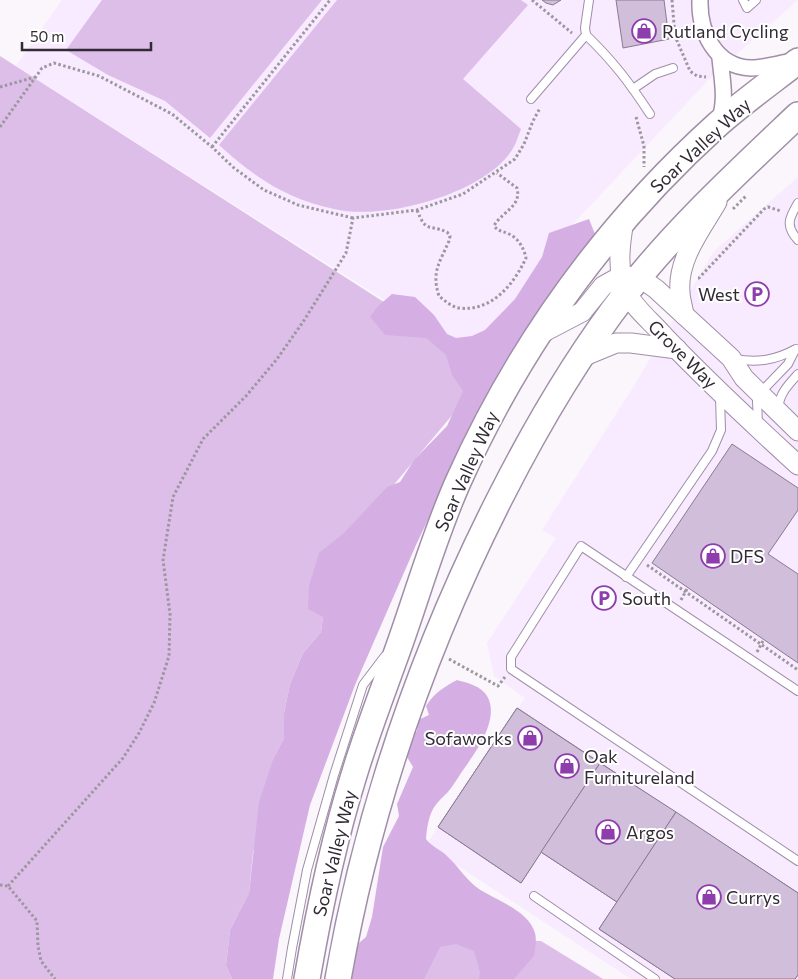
<svg xmlns="http://www.w3.org/2000/svg" width="798" height="979" font-family="Commissioner,sans-serif">
<rect width="100%" height="100%" fill="#faf6fb"/>
<g fill="#f8eaff">
<polygon points="62,0 798,0 713,75 572,225 479,363 427,327 16,66"/>
<polygon points="798,177 798,979 631,979 426,845 525,698 494,676 487,643 556,538 542,530 632,389 714,251"/>
</g>
<g fill="#ddbee9">
<polygon points="102,0 322,0 210,138 165,101 108,75 66,50"/>
<path d="M337 0H521L528 5 463 79 521 129C518 136 516 144 512 150 484 194 383 221 334 209 287 199 254 177 219 145Z"/>
<polygon points="0,56 479,363 464,401 309,586 323,617 321,632 303,653 290,684 284,713 284,738 274,757 253,853 249,893 230,930 226,966 232,979 0,979"/>
<polygon points="396,941 541,941 603,979 391,979"/>
</g>
<g fill="#d5afe4">
<polygon points="589,219 595,234 542,308 479,412 416,545 355,685 310,805 279,939 273,979 232,979 226,966 230,930 249,893 259,802 274,757 284,738 284,713 290,684 303,653 321,632 323,617 308,609 309,586 319,553 344,533 387,487 400,482 414,460 447,426 463,391 452,375 446,355 426,338 385,335 370,317 377,307 392,294 415,297 434,315 447,334 456,338 472,336 485,330 515,299 542,257 549,233"/>
<path d="M457 680C468 683 481 686 487 696 501 719 474 755 461 773 457 779 453 786 448 792 443 797 437 802 433 809 428 819 427 828 426 839 432 847 440 849 447 856 458 866 466 880 479 889 496 900 529 911 535 933 537 940 535 950 534 956L514 979H479L480 972 474 951 456 944 440 947 424 979H347L351 976 355 964 354 957 359 943 366 937 372 917 383 847 399 816 397 804 413 767 407 757V739L417 731 418 720 429 715 426 706C434 693 444 687 457 680Z"/>
</g>
<g fill="#d1beda" stroke="#8b7993">
<polygon points="542,0 561,0 553,5 546,3"/>
<polygon points="616,0 664,0 669,39 623,48"/>
<polygon points="732,444 798,488 798,510 768,554 798,574 798,663 652,563"/>
<polygon points="517,708 798,893 798,975 795,979 675,979 599,929 617,902 541,852 521,883 438,827"/>
<polygon points="517,708 600,763 521,883 438,827"/>
<polygon points="600,763 676,812 617,902 541,852"/>
<polygon points="676,812 798,893 798,975 795,979 675,979 599,929"/>
</g>
<g fill="none" stroke-linecap="round" stroke-linejoin="round">
<g stroke="#a08ea8" stroke-width="10">
<g id="service">
<polyline points="743,0 747,8 756,0"/>
<path d="M586 35C613 61 629 82 650 114"/>
<polyline points="633,89 655,74 673,68"/>
<polyline points="531,99 586,35 585,28 589,0"/>
<path d="M798 203C789 218 785 226 798 240"/>
<path d="M735 359C758 363 776 360 796 349"/>
<path d="M778 408C780 393 788 385 798 374"/>
<polyline points="758,424 757,401 760,393 788,364 795,350"/>
<polyline points="626,577 712,451 721,430 720,397"/>
<polyline points="798,691 581,546 511,657 511,669 798,861"/>
<polyline points="534,896 655,979"/>
<polyline points="287,979 292,948 307,870 334,775 363,685 385,656"/>
</g>
</g>
<g stroke="#a08ea8" stroke-width="18">
<g id="minor">
<path d="M700 0C699 31 715 67 751 68 765 68 780 63 794 61"/>
<path d="M719 121C727 100 722 80 720 58"/>
</g>
</g>
<g stroke="#a08ea8" stroke-width="21">
<g id="tertiary">
<path d="M624 221C620 243 616 272 627 293 635 309 652 322 664 336 707 381 752 423 798 465"/>
<path d="M684 315C683 307 680 299 680 292 677 259 702 228 717 202"/>
<polyline points="538,335 582,312 603,286 621,276 639,277 656,289 731,358 744,378 798,431"/>
<polyline points="582,357 616,343 631,343 677,349"/>
</g>
</g>
<g stroke="#a08ea8" stroke-width="28">
<g id="trunk">
<path d="M307 979C319 910 333 842 354 775 367 732 383 691 398 649 418 593 434 536 458 482 519 346 607 224 718 124 743 102 771 82 798 61"/>
<path d="M338 979C368 808 422 651 501 496 537 425 578 355 627 292 678 227 739 171 798 115"/>
</g>
</g>
<g stroke="#9c979e" stroke-width="3" stroke-dasharray="2.5 2.5" stroke-linecap="butt">
<polyline points="532,0 572,33"/>
<polyline points="672,0 675,36 690,71 697,76 706,77"/>
<polyline points="0,87 35,77"/>
<polyline points="636,117 644,146 644,167"/>
<polyline points="0,127 42,68 54,63 99,76 172,114 212,147 234,168 264,190 298,205 353,218"/>
<polyline points="212,147 330,0"/>
<polyline points="733,209 746,196"/>
<path d="M417 210C426 233 428 224 447 232L450 236 449 241C440 262 431 272 439 296 445 301 452 307 459 308 492 312 514 284 526 258 524 248 518 238 509 234 503 231 499 232 494 226 501 212 522 207 517 188L497 173"/>
<polyline points="698,278 699,278 764,209 768,207 781,211"/>
<polyline points="647,565 798,670"/>
<polyline points="681,600 688,587"/>
<polyline points="757,652 764,639"/>
<polyline points="449,659 498,686 505,677"/>
<polyline points="0,885 8,886 37,921 38,946 41,961 55,979"/>
<polyline points="8,886 123,758 139,733 154,703 169,656 170,614 163,560 173,497 203,439 246,396 277,359 303,322 346,253 353,218 417,210 463,194 515,159 524,144 533,121 540,108"/>
</g>
<use href="#service" stroke="#fff" stroke-width="8"/>
<use href="#minor" stroke="#fff" stroke-width="15"/>
<use href="#tertiary" stroke="#fff" stroke-width="19"/>
<use href="#trunk" stroke="#fff" stroke-width="25"/>
</g>
<defs>
<g id="shop-ring" transform="scale(1.25)"><circle r="9.5" fill="#fff" stroke="#8e3dac" stroke-width="1.5"/><path d="M-5-2.5h2.3a2.7 3.5 0 0 1 5.4 0H5L5.5 6h-11ZM-1.5-2.5h3a1.5 2.3 0 0 0-3 0Z" fill="#8e3dac"/></g>
<g id="parking-ring" transform="scale(1.25)"><circle r="9.5" fill="#fff" stroke="#8e3dac" stroke-width="1.5"/><path d="M-3.5-5.5H1a3.5 3.5 0 0 1 0 7H-1V5.5H-3.5ZM-1-3.4V-.6H.8a1.4 1.4 0 0 0 0-2.8Z" fill="#8e3dac"/></g>
</defs>
<g fill-rule="evenodd">
<use href="#shop-ring" x="644" y="31"/>
<use href="#parking-ring" x="757" y="294"/>
<use href="#shop-ring" x="713" y="556"/>
<use href="#parking-ring" x="604" y="598"/>
<use href="#shop-ring" x="530" y="738"/>
<use href="#shop-ring" x="567" y="766"/>
<use href="#shop-ring" x="608" y="832"/>
<use href="#shop-ring" x="709" y="897"/>
</g>
<g text-anchor="middle" dominant-baseline="central" stroke-width="4" stroke-linejoin="round" paint-order="stroke">
<g font-size="18" fill="#322b35" stroke="#fff" text-anchor="start">
<text x="662" y="31">Rutland Cycling</text>
<text x="740" y="294" text-anchor="end">West</text>
<text x="730" y="556">DFS</text>
<text x="622" y="598">South</text>
<text x="512" y="738" text-anchor="end">Sofaworks</text>
<text x="584" y="756">Oak<tspan x="584" dy="21">Furnitureland</tspan></text>
<text x="626" y="832">Argos</text>
<text x="726" y="897">Currys</text>
</g>
<g font-size="18" fill="#322b35" stroke="#fff">
<text transform="translate(700 145) rotate(-43)">Soar Valley Way</text>
<text transform="translate(683 354) rotate(45)">Grove Way</text>
<text transform="translate(466 471) rotate(-66)">Soar Valley Way</text>
<text transform="translate(334 853) rotate(-76)">Soar Valley Way</text>
</g>
</g>
<path d="M22 42v8h129v-8" fill="none" stroke="#322b35" stroke-width="2.5"/>
<text x="30" y="42" font-size="15" fill="#322b35" stroke="#ffffff" stroke-width="4" paint-order="stroke">50 m</text>
</svg>
